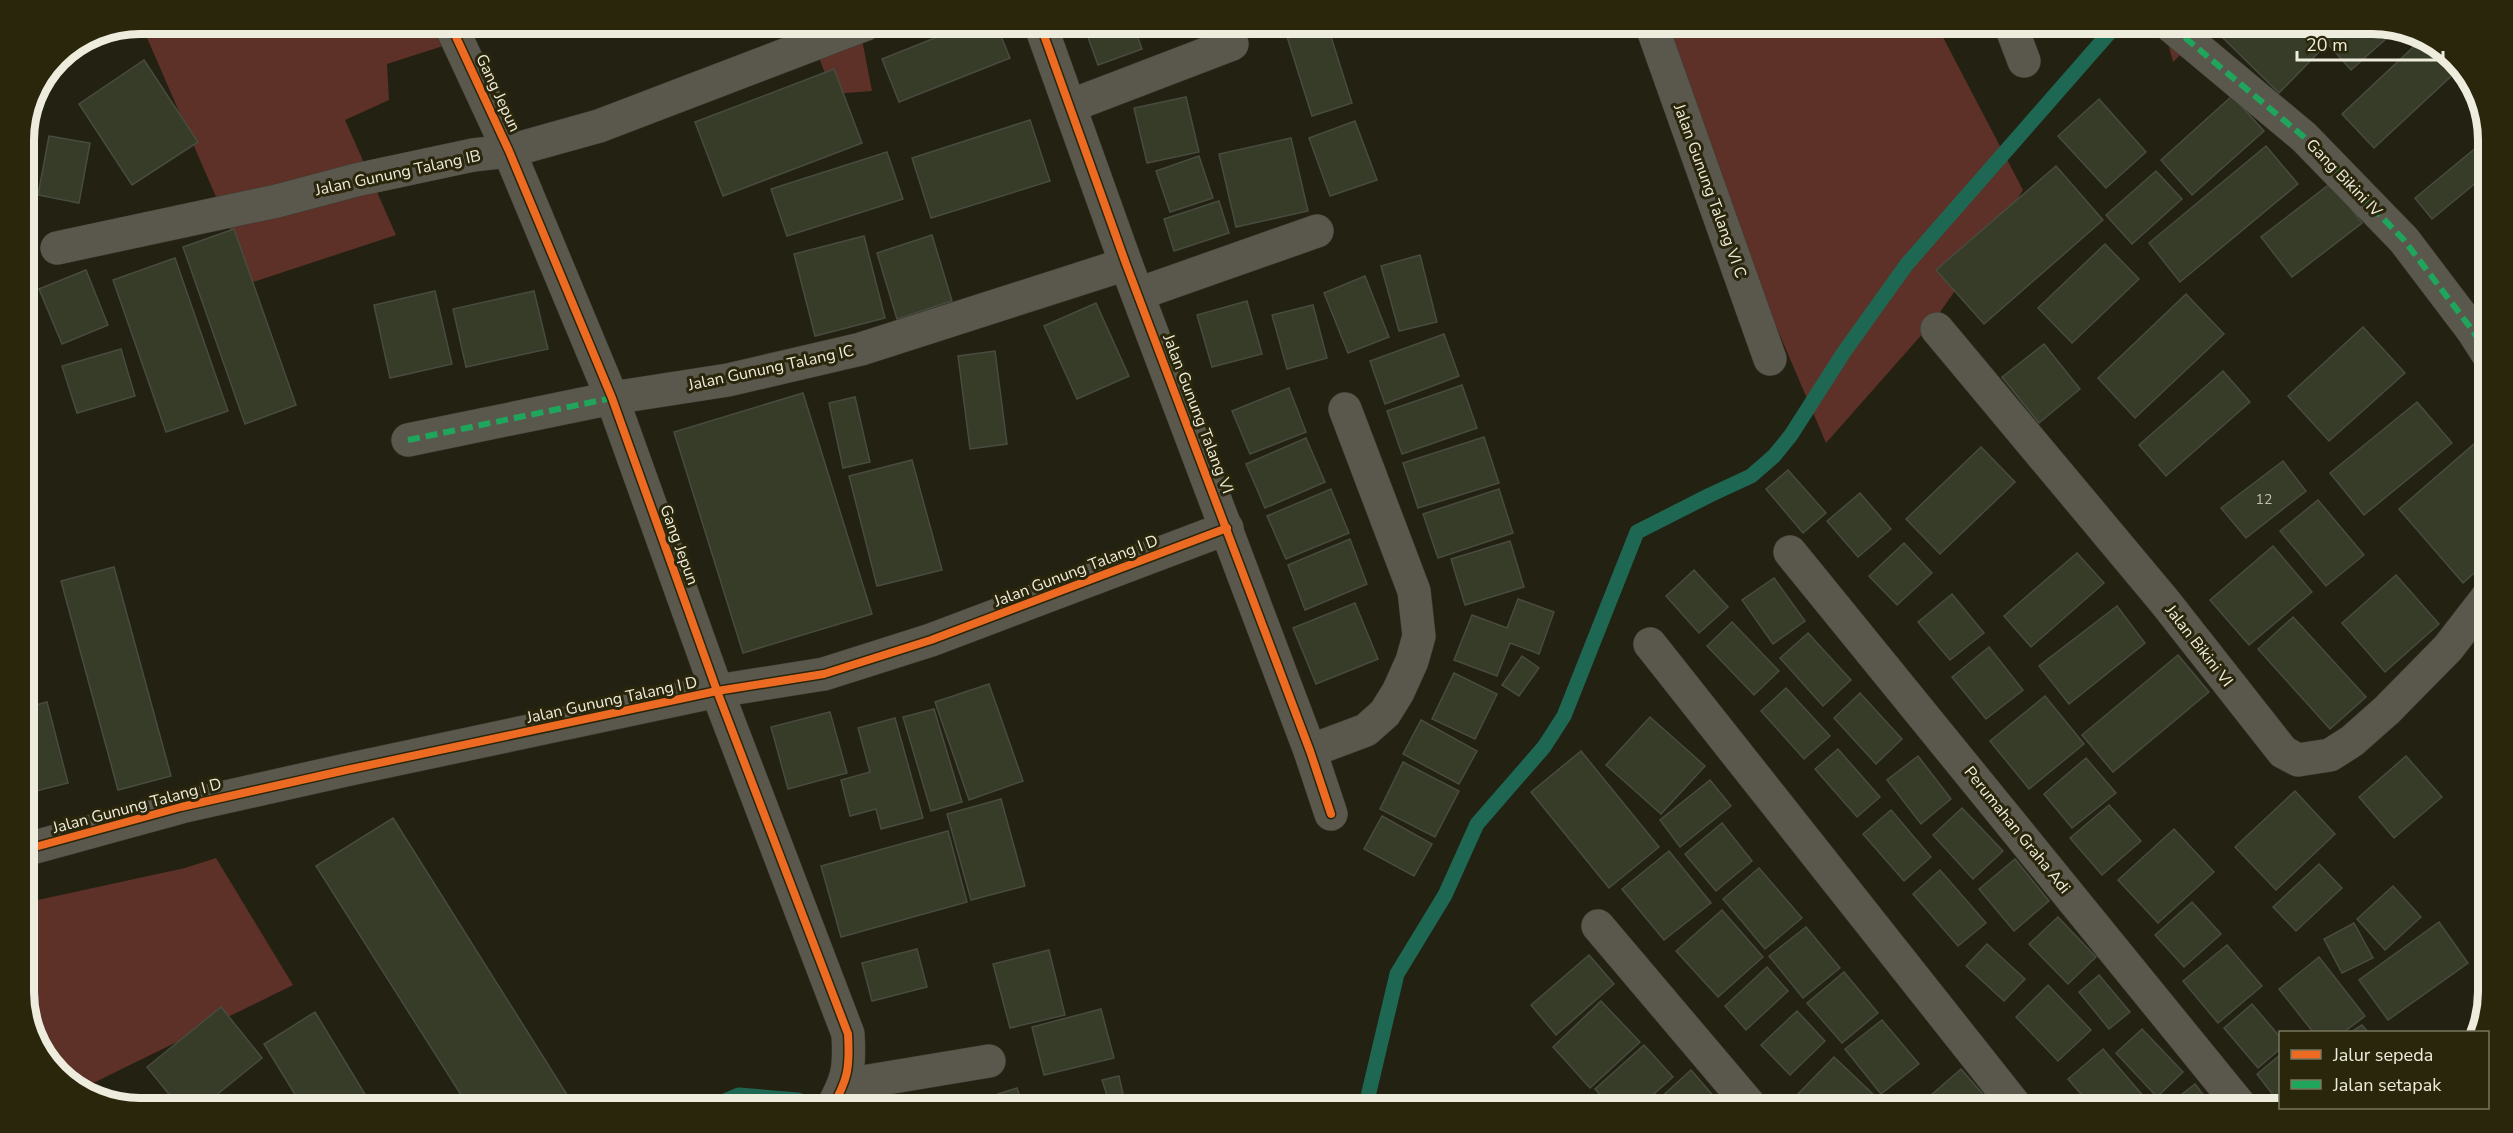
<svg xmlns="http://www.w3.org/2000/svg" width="2513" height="1133" font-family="'Nunito Sans',sans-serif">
<rect width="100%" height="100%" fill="#232112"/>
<g fill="#5d3128">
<polygon points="141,24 465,24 471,37 387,64 389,100 345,120 396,235 253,282"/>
<polygon points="806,24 859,24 872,91 833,94"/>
<polygon points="1651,24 1936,24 2023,190 2000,227 1933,322 1826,443 1716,186"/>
<polygon points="2163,24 2212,24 2173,62"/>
<polygon points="216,858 293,985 81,1089 48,1063 24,1000 24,903 185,868"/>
</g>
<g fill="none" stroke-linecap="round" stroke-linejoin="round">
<g stroke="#1e6853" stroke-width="15">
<polyline points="706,1109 739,1095 798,1100 825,1109"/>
<polyline points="1365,1109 1397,974 1445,895 1477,824 1544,747 1564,716 1637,532 1710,495 1751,476 1774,456 1791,435 1844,352 1907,264 2117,24"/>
</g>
</g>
<g fill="#363c28" stroke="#484b3f" stroke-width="1.5">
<polygon points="970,24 996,24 1010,58 899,102 882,59"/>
<polygon points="1098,24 1133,24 1142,49 1098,65 1085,29"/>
<polygon points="1283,24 1327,24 1352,103 1312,116"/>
<polygon points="2235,24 2294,24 2320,51 2279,93 2222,37"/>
<polygon points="2310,24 2372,24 2397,29 2351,70"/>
<polygon points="2423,38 2460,68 2374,148 2342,114"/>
<polygon points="144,60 198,142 132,185 79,104"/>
<polygon points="834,69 862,143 723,196 695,122"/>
<polygon points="2232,96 2264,131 2192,195 2161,160"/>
<polygon points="1186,97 1199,152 1147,163 1134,108"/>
<polygon points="2099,99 2146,152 2106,188 2058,136"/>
<polygon points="1030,120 1050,181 931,218 912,158"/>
<polygon points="1355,121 1377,180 1330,196 1309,138"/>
<polygon points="49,136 90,143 79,203 38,195"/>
<polygon points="2489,137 2489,172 2432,219 2415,198"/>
<polygon points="1291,138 1308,211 1236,227 1219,154"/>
<polygon points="2266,146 2298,184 2180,282 2149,243"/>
<polygon points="887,152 903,199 787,236 771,189"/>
<polygon points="1199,156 1213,198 1170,212 1156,171"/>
<polygon points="2056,166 2103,220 1984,324 1936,270"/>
<polygon points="2156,171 2182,199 2132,244 2106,215"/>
<polygon points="2331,183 2362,223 2292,277 2261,237"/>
<polygon points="1219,201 1229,233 1174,251 1164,219"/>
<polygon points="234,229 296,405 245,424 183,247"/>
<polygon points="932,235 952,301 897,319 877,253"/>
<polygon points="864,236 885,318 815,336 794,254"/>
<polygon points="2105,244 2139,279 2072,343 2038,308"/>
<polygon points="1420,255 1437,322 1399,331 1381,266"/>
<polygon points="175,258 228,411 166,432 113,280"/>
<polygon points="86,270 108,325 62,344 39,289"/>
<polygon points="1365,276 1389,337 1348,353 1324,293"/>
<polygon points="435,291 452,364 390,378 374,305"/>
<polygon points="534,291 548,349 466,367 453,309"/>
<polygon points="2186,294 2224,334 2135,418 2098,378"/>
<polygon points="1247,301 1262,354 1212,367 1197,315"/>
<polygon points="1096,303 1129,376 1077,399 1044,326"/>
<polygon points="1313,305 1327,358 1287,369 1272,315"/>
<polygon points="2363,327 2405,373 2329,441 2288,396"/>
<polygon points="1444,334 1459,376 1385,404 1370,361"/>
<polygon points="2044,344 2080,389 2039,423 2002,377"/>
<polygon points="121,349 135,396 77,413 62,366"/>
<polygon points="995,351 1007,444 970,449 958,356"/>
<polygon points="2223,371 2250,402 2166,476 2139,445"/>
<polygon points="1462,385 1477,428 1402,454 1387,411"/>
<polygon points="1289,388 1306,432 1250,454 1232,411"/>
<polygon points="803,393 872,614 743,653 674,432"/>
<polygon points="855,397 870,462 843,468 829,403"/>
<polygon points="2417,402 2452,443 2364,515 2330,473"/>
<polygon points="2489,431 2489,560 2463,583 2399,509"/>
<polygon points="1484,437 1499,483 1418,508 1403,463"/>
<polygon points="1306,438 1325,482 1265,508 1246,464"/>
<polygon points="1981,447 2015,482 1940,554 1906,519"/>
<polygon points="912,460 942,570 877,586 849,476"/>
<polygon points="2283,461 2306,491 2246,538 2221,508"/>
<polygon points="1788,470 1826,513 1803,533 1766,489"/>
<polygon points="1331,489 1349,533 1286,559 1267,516"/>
<polygon points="1499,489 1513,533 1438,558 1423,514"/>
<polygon points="1860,493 1891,529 1858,557 1827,521"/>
<polygon points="2318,500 2364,555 2326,586 2280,531"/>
<polygon points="1350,539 1367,584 1305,610 1288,565"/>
<polygon points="1510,541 1524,587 1465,605 1451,559"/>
<polygon points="1904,543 1932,573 1897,605 1869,576"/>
<polygon points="2273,546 2312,592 2249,645 2210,600"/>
<polygon points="2077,553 2104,583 2031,647 2004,616"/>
<polygon points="114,567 171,776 118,790 61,581"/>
<polygon points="1694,570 1728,607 1699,633 1666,596"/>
<polygon points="2396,575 2439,624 2385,672 2342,623"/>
<polygon points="1774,578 1805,621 1773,644 1742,600"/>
<polygon points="1952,594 1984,633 1950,660 1918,622"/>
<polygon points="1518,599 1554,612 1539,654 1510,643 1497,676 1454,660 1472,615 1507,628"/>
<polygon points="1355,603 1378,659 1316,684 1293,628"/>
<polygon points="2117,606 2145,643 2069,704 2039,666"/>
<polygon points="2293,617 2366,697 2330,729 2258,649"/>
<polygon points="1732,622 1779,671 1754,695 1707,646"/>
<polygon points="1808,633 1851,680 1823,706 1780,658"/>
<polygon points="1989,647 2023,690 1986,719 1952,677"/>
<polygon points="2178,655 2209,692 2113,772 2082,735"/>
<polygon points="1522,656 1539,668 1519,696 1502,685"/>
<polygon points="1454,673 1497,694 1475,739 1432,719"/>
<polygon points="989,684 1023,781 969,800 935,702"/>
<polygon points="1786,688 1830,736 1804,759 1761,711"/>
<polygon points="1860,693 1902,739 1876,764 1834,718"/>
<polygon points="2045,696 2084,744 2029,789 1990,741"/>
<polygon points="47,702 68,783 24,794 24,708"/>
<polygon points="934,709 962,802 931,811 903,717"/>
<polygon points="830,712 847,773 788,789 771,727"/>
<polygon points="1650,717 1705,766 1661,814 1606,765"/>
<polygon points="895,718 923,818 881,829 876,809 850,816 841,780 870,772 858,728"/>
<polygon points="1421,720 1477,751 1459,784 1403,754"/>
<polygon points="1838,749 1880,797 1857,817 1815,769"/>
<polygon points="1581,751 1659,847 1609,888 1531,792"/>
<polygon points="1918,756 1951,799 1921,824 1887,780"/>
<polygon points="2406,756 2442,797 2394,838 2359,797"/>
<polygon points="2086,758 2116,793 2072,828 2044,794"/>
<polygon points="1403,762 1459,791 1435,837 1380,809"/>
<polygon points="1710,780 1731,806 1680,847 1660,820"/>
<polygon points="2295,791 2335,834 2276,890 2235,847"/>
<polygon points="1001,799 1025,886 971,900 947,814"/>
<polygon points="2109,805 2141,841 2102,875 2070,838"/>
<polygon points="1962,808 2003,851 1973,879 1933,835"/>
<polygon points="1891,810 1931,857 1904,881 1863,834"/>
<polygon points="1382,816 1432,844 1414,876 1364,849"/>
<polygon points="393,818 576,1109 470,1109 316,866"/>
<polygon points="1722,823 1752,861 1716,891 1685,854"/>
<polygon points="2174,829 2214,872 2158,923 2118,880"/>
<polygon points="948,831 967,902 841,937 821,866"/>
<polygon points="1669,851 1711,903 1664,940 1622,889"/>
<polygon points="2015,859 2049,901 2014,931 1979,889"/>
<polygon points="2319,864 2342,888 2296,931 2273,907"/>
<polygon points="1759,868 1802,918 1765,949 1723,899"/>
<polygon points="1940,870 1986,923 1958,946 1913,894"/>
<polygon points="2393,886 2421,917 2385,950 2357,919"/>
<polygon points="2192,902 2221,934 2184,967 2155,935"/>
<polygon points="1722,910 1763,957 1718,997 1676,951"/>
<polygon points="2058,917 2096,957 2068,984 2029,944"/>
<polygon points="2439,922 2468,963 2388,1020 2359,980"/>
<polygon points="2354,923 2373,958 2342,973 2324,939"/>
<polygon points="1806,927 1840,968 1803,998 1769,956"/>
<polygon points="1987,944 2025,979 2004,1001 1966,966"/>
<polygon points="2227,945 2262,986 2218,1023 2183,981"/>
<polygon points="917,949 927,987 872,1001 862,963"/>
<polygon points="1049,950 1065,1015 1010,1028 993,964"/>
<polygon points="1589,955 1614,984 1556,1035 1531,1005"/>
<polygon points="2319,957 2365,1016 2344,1032 2313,1032 2279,989"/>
<polygon points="1767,967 1788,991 1746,1030 1725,1006"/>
<polygon points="2489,971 2489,992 2488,996 2477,981"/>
<polygon points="1844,972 1878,1013 1842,1043 1807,1003"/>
<polygon points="2099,975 2130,1012 2109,1029 2079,992"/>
<polygon points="2048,985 2091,1030 2058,1061 2016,1017"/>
<polygon points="1601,1001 1640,1042 1590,1088 1553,1047"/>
<polygon points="2252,1004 2280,1037 2280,1049 2258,1068 2224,1028"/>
<polygon points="221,1007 262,1058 199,1109 181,1109 147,1067"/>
<polygon points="1101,1009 1114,1058 1044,1075 1032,1027"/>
<polygon points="1797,1011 1825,1041 1790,1075 1761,1045"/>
<polygon points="315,1012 374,1109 304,1109 264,1044"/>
<polygon points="1882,1020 1919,1064 1881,1094 1845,1049"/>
<polygon points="2362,1025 2368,1032 2351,1032"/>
<polygon points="2142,1029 2183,1072 2157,1097 2116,1053"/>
<polygon points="1644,1045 1673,1077 1637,1109 1613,1109 1595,1089"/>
<polygon points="2103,1049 2150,1104 2145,1109 2094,1109 2068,1079"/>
<polygon points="2280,1055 2280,1104 2257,1074"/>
<polygon points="1834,1057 1875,1096 1862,1109 1810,1109 1796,1096"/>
<polygon points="1961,1069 1988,1100 1978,1109 1915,1109"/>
<polygon points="1691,1070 1722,1106 1719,1109 1648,1109"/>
<polygon points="1119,1076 1123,1094 1108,1098 1102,1080"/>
<polygon points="2195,1084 2214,1109 2163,1109"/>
<polygon points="1017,1088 1024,1109 1003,1109 998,1094"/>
<polygon points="1115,1102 1117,1109 1086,1109"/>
<polygon points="2303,1108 2341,1108 2343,1109 2301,1109"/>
</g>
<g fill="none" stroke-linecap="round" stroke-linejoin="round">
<g stroke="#3d3c31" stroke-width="34">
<g id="street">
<path d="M450 24 509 151 612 398 717 691 848 1034C850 1068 848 1080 831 1109"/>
<polyline points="1040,24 1126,264 1310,751 1331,814"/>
<polyline points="1651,24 1770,359"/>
<polyline points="2010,24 2024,61"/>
<polyline points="2171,26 2304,137 2404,240 2473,331 2489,356"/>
<polyline points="1070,106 1232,44"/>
<polyline points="57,248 277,201 356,180 473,155 509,151 599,126 866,24"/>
<polyline points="1138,294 1317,231"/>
<polyline points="1937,329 2165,602 2283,752 2298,760 2330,755 2352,741 2387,710 2448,648 2489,595"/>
<polyline points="408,440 612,398 728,380 861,349 1126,264"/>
<polyline points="1790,552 2243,1109"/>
<polyline points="1650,644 2018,1109"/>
<polyline points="1310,751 1366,730 1385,713 1398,692 1412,661 1419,636 1414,591 1345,409"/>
<polyline points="24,850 181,807 346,770 717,691 824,674 931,640 1227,528"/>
<polyline points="1598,926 1753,1109"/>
<polyline points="845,1085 989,1061"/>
</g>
</g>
<use href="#street" stroke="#5a584d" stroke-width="33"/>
<g stroke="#20a55d" stroke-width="6" stroke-dasharray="12 6" stroke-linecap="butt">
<polyline points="2171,26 2304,137 2404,240 2473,331 2489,356"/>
<polyline points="408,440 612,398"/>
</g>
<g stroke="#2a260b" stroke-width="11">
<g id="cycleway">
<path d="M450 24 509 151 612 398 717 691 848 1034C850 1068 848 1080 831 1109"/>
<polyline points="1040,24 1126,264 1310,751 1331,814"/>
<polyline points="24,850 181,807 346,770 717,691 824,674 931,640 1227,528"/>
</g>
</g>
<use href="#cycleway" stroke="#ed6a23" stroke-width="8"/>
</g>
<g text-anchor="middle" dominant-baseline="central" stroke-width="6" stroke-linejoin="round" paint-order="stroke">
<g font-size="14" fill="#c0c0af">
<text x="2264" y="499">12</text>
</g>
<g font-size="16" fill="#eeecdc" stroke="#2a260b">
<text transform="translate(498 93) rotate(65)">Gang Jepun</text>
<text transform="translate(398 173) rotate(-12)">Jalan Gunung Talang IB</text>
<text transform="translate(2344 178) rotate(46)">Gang Bikini IV</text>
<text transform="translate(1710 191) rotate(70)">Jalan Gunung Talang VI C</text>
<text transform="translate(771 368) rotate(-12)">Jalan Gunung Talang IC</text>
<text transform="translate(1198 414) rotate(69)">Jalan Gunung Talang VI</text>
<text transform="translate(679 545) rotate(70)">Gang Jepun</text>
<text transform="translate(1076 571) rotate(-21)">Jalan Gunung Talang I D</text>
<text transform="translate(2199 646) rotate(52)">Jalan Bikini VI</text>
<text transform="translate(612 700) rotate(-12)">Jalan Gunung Talang I D</text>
<text transform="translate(137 806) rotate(-15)">Jalan Gunung Talang I D</text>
<text transform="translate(2017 830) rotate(51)">Perumahan Graha Adi</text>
</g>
</g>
<path d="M0 0H2513V1133H0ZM140 34H2372A106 106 0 0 1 2478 140V992A106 106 0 0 1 2372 1098H140A106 106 0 0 1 34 992V140A106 106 0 0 1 140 34Z" fill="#2a260b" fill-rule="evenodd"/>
<path fill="none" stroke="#eeecdc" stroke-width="8" d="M140 34H2372A106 106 0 0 1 2478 140V992A106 106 0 0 1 2372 1098H140A106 106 0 0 1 34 992V140A106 106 0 0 1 140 34Z"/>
<rect x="2279" y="1031" width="210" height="78" fill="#2a260b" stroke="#78755f" stroke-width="1.5"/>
<rect x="2291" y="1050" width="30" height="9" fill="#ed6a23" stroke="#78755f" stroke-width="1.5"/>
<text x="2333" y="1061" font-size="18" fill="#eeecdc">Jalur sepeda</text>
<rect x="2291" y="1080" width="30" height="9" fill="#20a55d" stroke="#78755f" stroke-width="1.5"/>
<text x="2333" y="1091" font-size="18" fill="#eeecdc">Jalan setapak</text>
<path d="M2297 51v9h146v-9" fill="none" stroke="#eeecdc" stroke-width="3"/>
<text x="2306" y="51" font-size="18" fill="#eeecdc" stroke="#2a260b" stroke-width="4.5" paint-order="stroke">20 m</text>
</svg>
